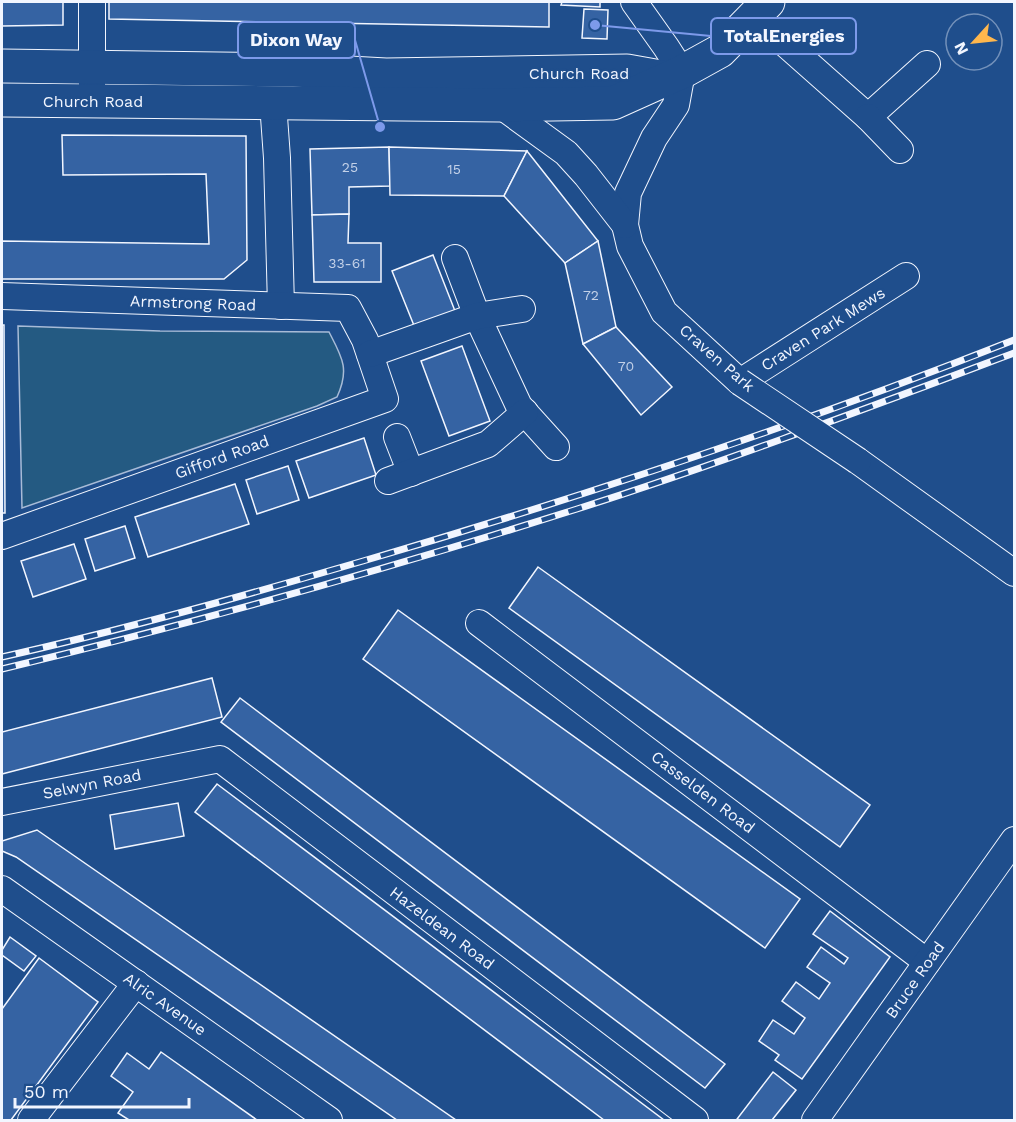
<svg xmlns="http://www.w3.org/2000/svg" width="1016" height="1122" font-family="'Work Sans',sans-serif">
<rect width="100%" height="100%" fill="#1f4e8c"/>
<path fill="#245a82" stroke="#a8bbd7" stroke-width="1.5" d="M18 326 160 331 329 332C342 357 350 369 337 397L317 406 22 508Z"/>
<g fill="#3563a3" stroke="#f2f6ff" stroke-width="1.5">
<polygon points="2,2 63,2 63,25 2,26"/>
<polygon points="109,2 549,2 549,27 109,19"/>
<polygon points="562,2 600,2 600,7 561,5"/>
<polygon points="584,9 608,10 607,39 582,38"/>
<polygon points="62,135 246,136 247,260 224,279 2,279 2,241 209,244 206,174 63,175"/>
<polygon points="389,147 390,186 349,187 349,214 312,215 310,149"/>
<polygon points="389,147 527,151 504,196 390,195"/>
<polygon points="527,151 598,241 565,263 504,196"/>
<polygon points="349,214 348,243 381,243 381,282 314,282 312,215"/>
<polygon points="598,241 616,327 583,344 565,263"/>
<polygon points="433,255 455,311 415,328 392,271"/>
<polygon points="2,325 4,325 5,513 2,513"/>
<polygon points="616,327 672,387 641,415 583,344"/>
<polygon points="462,346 490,421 449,436 421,361"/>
<polygon points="364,438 376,475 309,498 296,461"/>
<polygon points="288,466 299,500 257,514 246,480"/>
<polygon points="235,484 249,524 148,557 135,517"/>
<polygon points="125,526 135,558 95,571 85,539"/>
<polygon points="74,544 86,579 33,597 21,561"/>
<polygon points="538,567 870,805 840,847 509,608"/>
<polygon points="398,610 800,899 765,948 363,659"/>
<polygon points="212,678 222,717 2,774 2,732"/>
<polygon points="240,698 725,1064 705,1088 221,722"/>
<polygon points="217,784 664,1120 604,1120 195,812"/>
<polygon points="178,803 184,836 115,849 110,815"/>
<polygon points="37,830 456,1120 397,1120 16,857 2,851 2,841"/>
<polygon points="830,911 890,957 802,1079 775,1060 779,1055 759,1041 773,1020 794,1034 805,1018 782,1001 796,982 819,999 830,983 807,967 821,947 844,964 848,958 813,934"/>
<polygon points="10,937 36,956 24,971 2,955 2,950"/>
<polygon points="39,958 98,1002 11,1120 2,1120 2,1009"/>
<polygon points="161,1052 257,1120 129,1120 118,1113 133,1092 111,1076 127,1053 149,1069"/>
<polygon points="773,1072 796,1090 772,1120 740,1120 737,1119"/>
</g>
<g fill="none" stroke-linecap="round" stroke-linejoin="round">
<g stroke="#f2f6ff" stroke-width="28">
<g id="minor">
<polyline points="634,2 666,47 682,72 676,105 654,138 628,193 625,225 630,246 664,312 740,382 906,276"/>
<polyline points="754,16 868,117 927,64"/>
<polyline points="92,85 92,2"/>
<polyline points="273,103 277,158 281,306"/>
<polyline points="500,105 566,153 586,175 625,225"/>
<polyline points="868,117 900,150"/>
<polyline points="455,258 477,316 519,406 556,447"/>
<polyline points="2,296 348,308 365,340 385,399 2,536"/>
<polyline points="370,354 477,316 522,309"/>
<polyline points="397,437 411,473"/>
<polyline points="858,461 1014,573"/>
<polyline points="388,481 488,444 525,412"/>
<polyline points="479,623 927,962"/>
<polyline points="2,802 220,759 695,1120"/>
<polyline points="2,889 329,1120"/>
<polyline points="31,1120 136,983"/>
<polyline points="815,1120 1014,840"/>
</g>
</g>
<g stroke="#f2f6ff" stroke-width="35">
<g id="major">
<polyline points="2,66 294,70 386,75 627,71 666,78"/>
<polyline points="2,100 500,105 613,103 682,72 720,51 768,2"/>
</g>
</g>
<use href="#minor" stroke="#1f4e8c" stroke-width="26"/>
<use href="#major" stroke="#1f4e8c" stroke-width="33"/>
<g stroke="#f2f6ff" stroke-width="7">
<g id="rail">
<path d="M2 657C123 630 243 596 363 561 583 497 801 424 1014 340"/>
<path d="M2 669C196 623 387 569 577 509 725 462 870 407 1014 353"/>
</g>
</g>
<use href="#rail" stroke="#1f4e8c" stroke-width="4.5" stroke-dasharray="14" stroke-linecap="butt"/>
<g stroke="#f2f6ff" stroke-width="28" stroke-linecap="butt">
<polyline id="minor-bridge" points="740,382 858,461"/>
</g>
<use href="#minor-bridge" stroke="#1f4e8c" stroke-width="26"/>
</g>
<g text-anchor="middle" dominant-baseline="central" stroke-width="4.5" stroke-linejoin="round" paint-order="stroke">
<g font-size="14" fill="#c3d1e8">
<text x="350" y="167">25</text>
<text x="454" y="169">15</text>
<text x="347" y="263">33-61</text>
<text x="591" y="295">72</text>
<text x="626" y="366">70</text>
</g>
<g font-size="16" fill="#f2f6ff" stroke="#1f4e8c">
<text x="579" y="73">Church Road</text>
<text x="93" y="101">Church Road</text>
<text transform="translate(193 303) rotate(2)">Armstrong Road</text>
<text transform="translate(823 329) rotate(-32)">Craven Park Mews</text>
<text transform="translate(717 358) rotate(41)">Craven Park</text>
<text transform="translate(222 457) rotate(-20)">Gifford Road</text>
<text transform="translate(92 784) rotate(-11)">Selwyn Road</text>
<text transform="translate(703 792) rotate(37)">Casselden Road</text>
<text transform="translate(442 928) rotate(37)">Hazeldean Road</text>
<text transform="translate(915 980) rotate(-55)">Bruce Road</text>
<text transform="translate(165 1004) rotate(35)">Alric Avenue</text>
</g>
</g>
<path fill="none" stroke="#7d9aea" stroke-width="2" d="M595 25L711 36M380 127L355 40"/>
<g fill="#7d9aea" stroke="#1f4e8c" stroke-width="2">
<circle cx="595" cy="25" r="6"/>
<circle cx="380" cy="127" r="6"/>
</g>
<g fill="#1f4e8c" stroke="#7d9aea" stroke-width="2">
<rect x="711" y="18" width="145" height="36" rx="6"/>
<rect x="238" y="22" width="117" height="36" rx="6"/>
</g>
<g font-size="18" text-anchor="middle" font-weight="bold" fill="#f2f6ff">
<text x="784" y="42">TotalEnergies</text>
<text x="296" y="46">Dixon Way</text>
</g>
<rect width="1016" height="1122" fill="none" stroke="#f2f6ff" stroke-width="6"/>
<g transform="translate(974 42) rotate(243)"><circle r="28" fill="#1f4e8c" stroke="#7391ba" stroke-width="1.5"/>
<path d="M0-4.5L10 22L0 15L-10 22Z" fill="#ffb74d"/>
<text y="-9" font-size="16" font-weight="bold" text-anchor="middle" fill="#f2f6ff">N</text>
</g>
<path d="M15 1098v9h174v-9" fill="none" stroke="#f2f6ff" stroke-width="3"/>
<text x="24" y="1098" font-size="18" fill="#f2f6ff" stroke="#1f4e8c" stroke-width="4.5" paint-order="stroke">50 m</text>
</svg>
